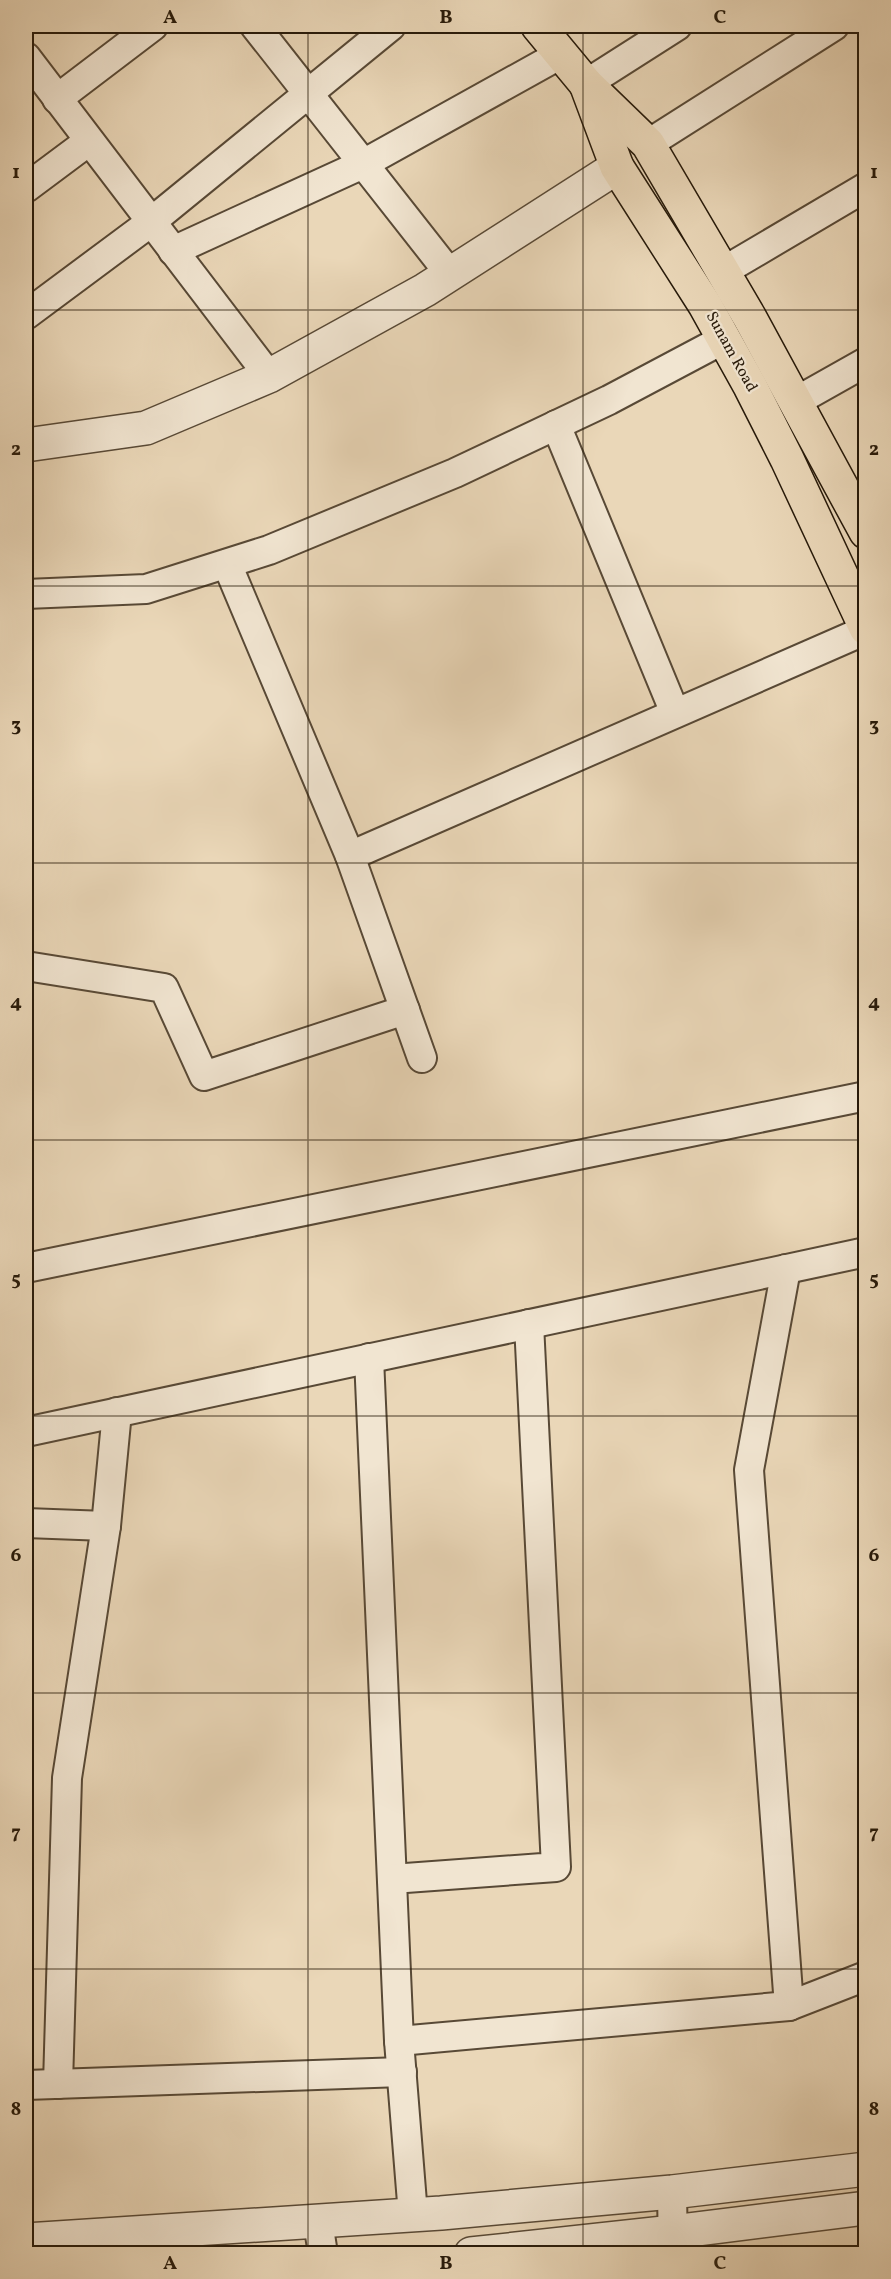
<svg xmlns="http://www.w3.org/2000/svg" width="891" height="2279" font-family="Vollkorn,serif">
<rect width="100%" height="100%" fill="#ead7b8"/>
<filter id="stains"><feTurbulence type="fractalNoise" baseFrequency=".00333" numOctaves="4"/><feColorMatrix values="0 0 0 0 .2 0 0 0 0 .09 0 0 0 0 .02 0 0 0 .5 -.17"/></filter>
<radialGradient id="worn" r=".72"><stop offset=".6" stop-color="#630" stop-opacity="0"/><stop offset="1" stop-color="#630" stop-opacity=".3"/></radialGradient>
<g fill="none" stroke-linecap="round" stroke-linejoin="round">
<g stroke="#584936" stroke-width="32">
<g id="minor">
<polyline points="255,26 450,274"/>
<polyline points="26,57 269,376"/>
<polyline points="586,84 677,26"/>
<polyline points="57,99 153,26"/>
<polyline points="648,144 834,26"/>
<polyline points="26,188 89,141"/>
<polyline points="173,251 363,164 561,54"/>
<polyline points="722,272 866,187"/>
<polyline points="26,315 151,222 391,26"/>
<polyline points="795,402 866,362"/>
<polyline points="556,425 675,713"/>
<polyline points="227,564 350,856 422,1058"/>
<polyline points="26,594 146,589 269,550 455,473 609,400 724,339"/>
<polyline points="350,856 866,630"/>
<polyline points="26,966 164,988 204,1076 405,1010"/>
<polyline points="26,1268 866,1096"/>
<polyline points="786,1269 749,1470 789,2006"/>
<polyline points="369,1358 399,2041 413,2215"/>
<polyline points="26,1432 866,1252"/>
<polyline points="26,1523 106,1526"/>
<polyline points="392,1879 556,1867 529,1324"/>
<polyline points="399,2041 789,2006 866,1976"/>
<polyline points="58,2084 67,1778 106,1526 117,1412"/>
<polyline points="26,2085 402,2072"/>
<polyline points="672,2192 673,2254"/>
<polyline points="318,2222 323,2254"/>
</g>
</g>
<g stroke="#584936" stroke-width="36">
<g id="tertiary">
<polyline points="26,445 146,428 269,376 425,290 617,167"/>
<polyline points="26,2240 441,2213 672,2192 866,2169"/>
<polyline points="471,2254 673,2232 866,2208"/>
</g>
</g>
<g stroke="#271a0a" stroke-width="36">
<g id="primary">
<polyline points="538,26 586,84 648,144 750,318 866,532"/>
<polyline points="586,84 617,167 705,305 750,386 787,459 866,628"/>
</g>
</g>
<use href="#minor" stroke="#f1e5d1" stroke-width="28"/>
<use href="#tertiary" stroke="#f1e5d1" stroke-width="33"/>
<use href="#primary" stroke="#ead7b8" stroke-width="33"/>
</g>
<path fill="none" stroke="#271a0a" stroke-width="1.5" stroke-opacity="0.55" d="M308 26V2254M583 26V2254M26 310H866M26 586H866M26 863H866M26 1140H866M26 1416H866M26 1693H866M26 1969H866"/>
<g text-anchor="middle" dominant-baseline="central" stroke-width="4.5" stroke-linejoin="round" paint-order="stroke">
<g font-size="16" fill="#271a0a" stroke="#f1e5d1">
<text transform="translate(731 352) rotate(61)">Sunam Road</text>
</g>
</g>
<rect width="891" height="2279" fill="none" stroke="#ead7b8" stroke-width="66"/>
<rect x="33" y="33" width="825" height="2213" fill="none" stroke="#271a0a" stroke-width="2"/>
<g font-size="20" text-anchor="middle" font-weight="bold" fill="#271a0a">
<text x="170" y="23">A</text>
<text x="446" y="23">B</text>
<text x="720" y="23">C</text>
<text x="16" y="178">1</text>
<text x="874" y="178">1</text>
<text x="16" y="455">2</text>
<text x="874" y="455">2</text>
<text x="16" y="731">3</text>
<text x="874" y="731">3</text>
<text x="16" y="1008">4</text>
<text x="874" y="1008">4</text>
<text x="16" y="1285">5</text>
<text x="874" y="1285">5</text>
<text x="16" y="1561">6</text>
<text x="874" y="1561">6</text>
<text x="16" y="1838">7</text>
<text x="874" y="1838">7</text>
<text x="16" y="2115">8</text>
<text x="874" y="2115">8</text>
<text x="170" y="2269">A</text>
<text x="446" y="2269">B</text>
<text x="720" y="2269">C</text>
</g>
<rect width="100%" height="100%" filter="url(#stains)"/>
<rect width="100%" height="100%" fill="url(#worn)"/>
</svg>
